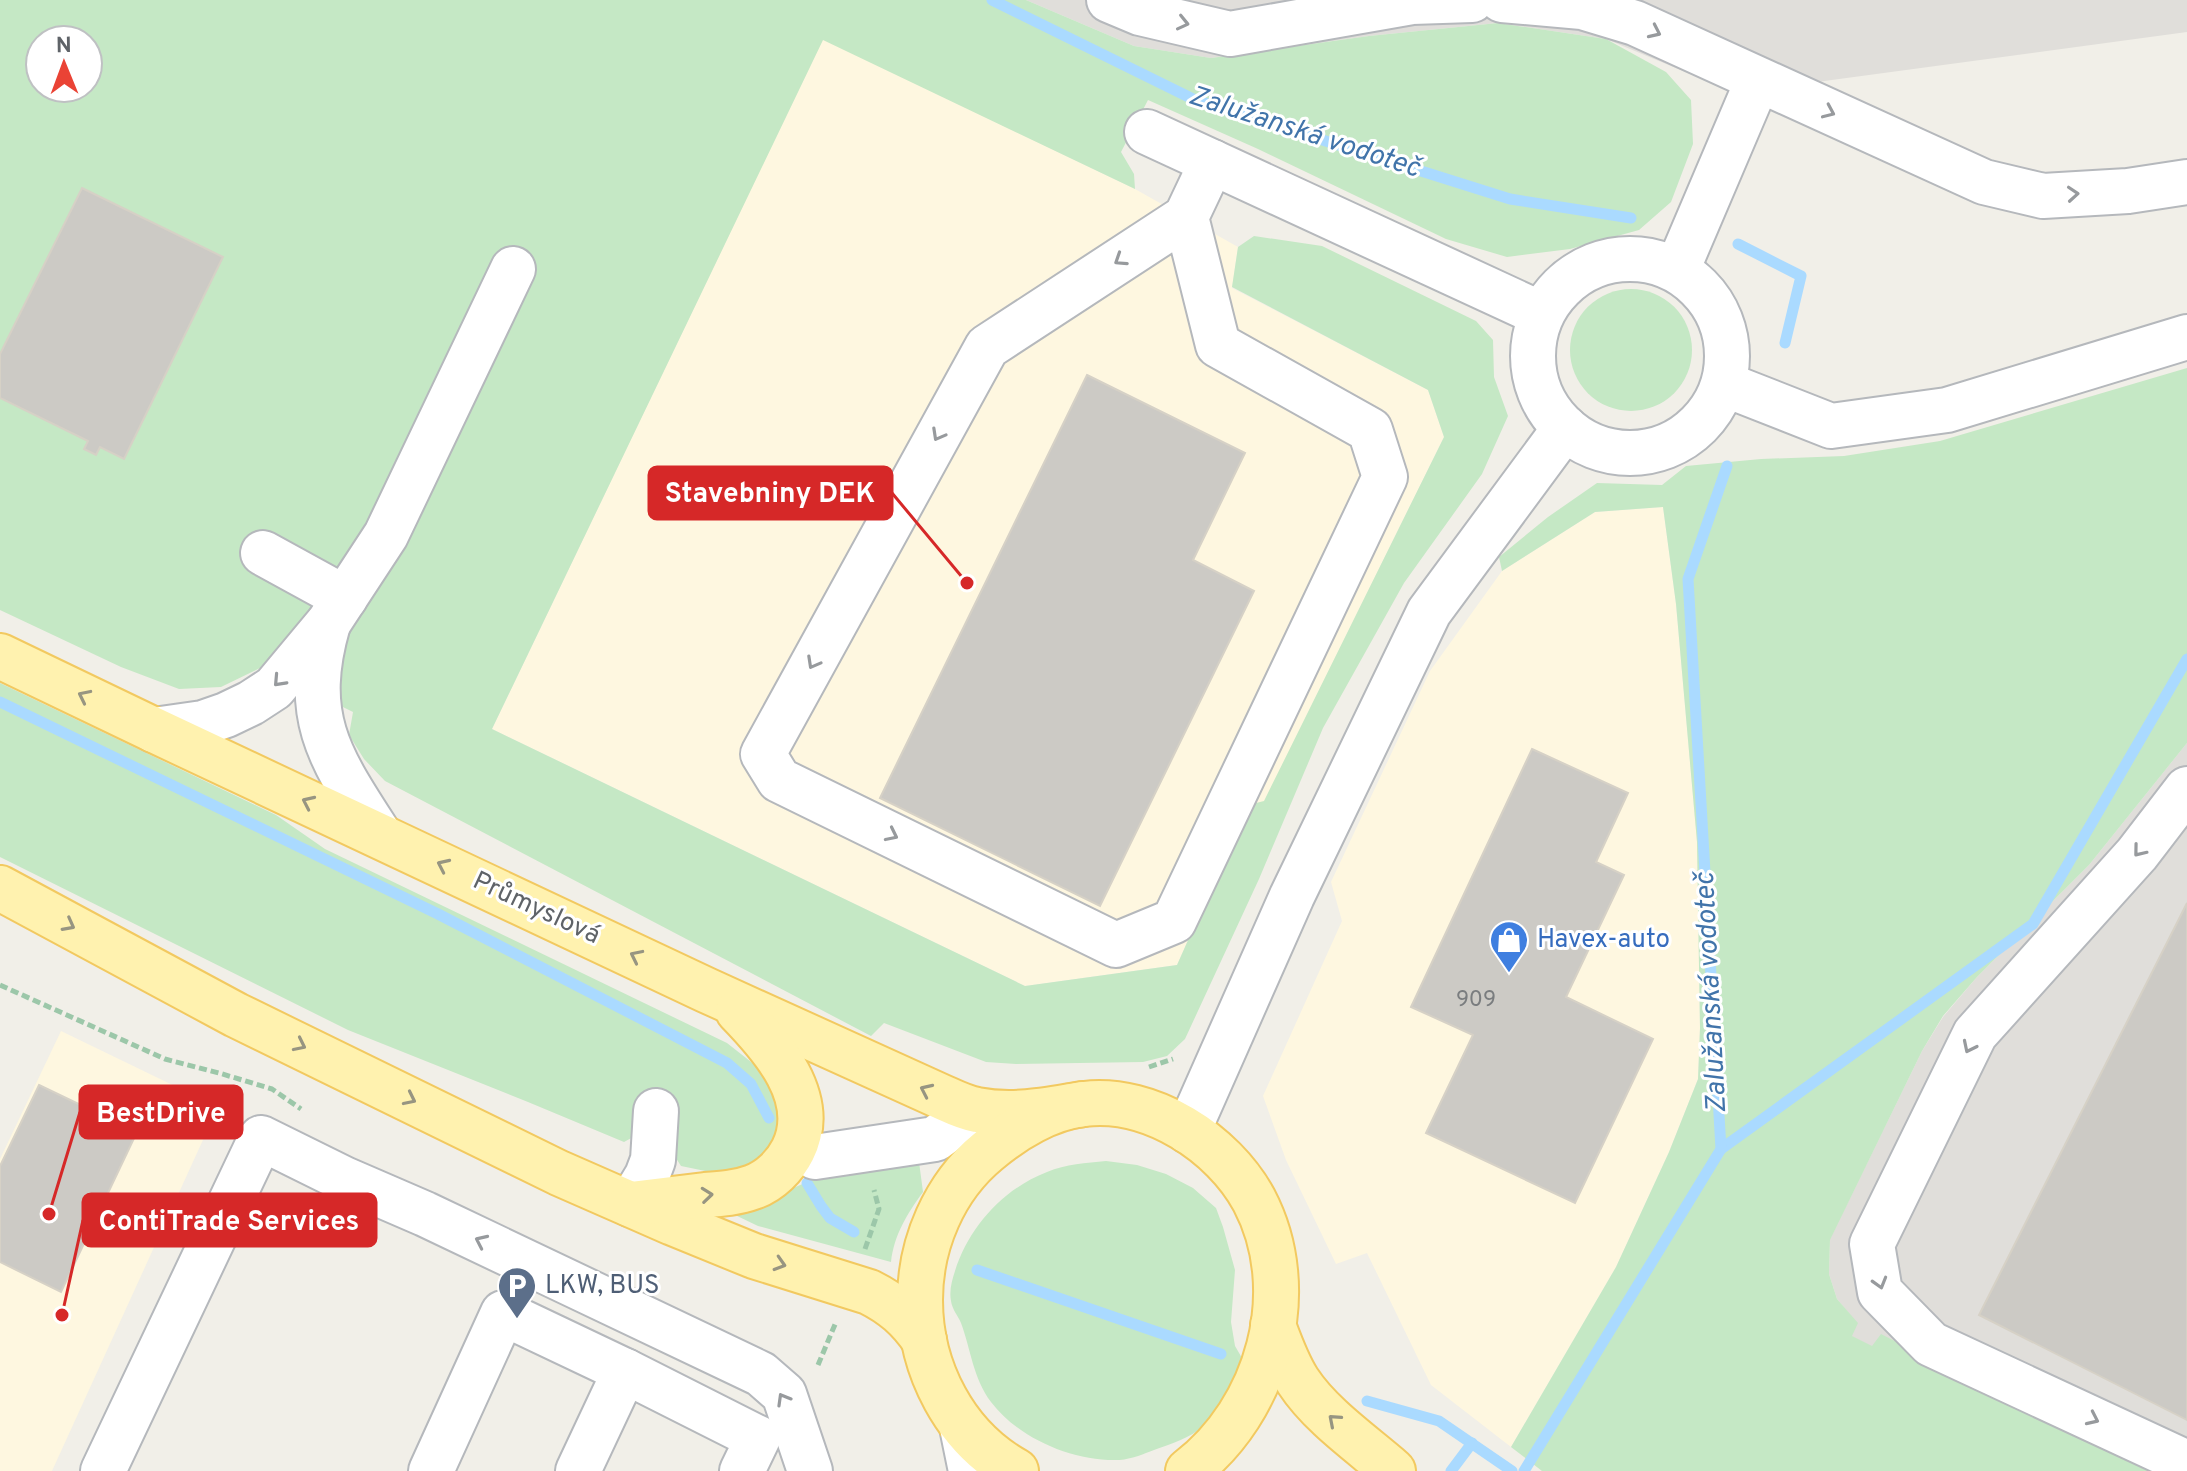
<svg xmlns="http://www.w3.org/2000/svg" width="2187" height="1471" font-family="Overpass,sans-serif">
<rect width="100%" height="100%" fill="#f1efe8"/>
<g fill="#fef7e0">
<polygon points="823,39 1135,189 1238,247 1232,288 1428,390 1444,437 1264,802 1248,805 1177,965 1025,986 492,729"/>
<polygon points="1663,507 1676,604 1697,842 1700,1028 1698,1079 1669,1152 1616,1267 1511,1447 1431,1385 1367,1253 1336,1264 1286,1160 1263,1096 1342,921 1331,882 1430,671 1502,571 1595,512"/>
<polygon points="61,1031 218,1107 52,1471 0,1471 0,1159"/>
</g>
<g fill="#e0deda">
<polygon points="1026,0 2187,0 2187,32 1736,93 1606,39 1498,23 1369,36 1211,58 1134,46"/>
<polygon points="2187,743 2187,1471 2151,1471 1882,1335 1872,1347 1851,1336 1857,1323 1837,1299 1829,1274 1830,1239 1922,1051 1943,1017 1977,977 2089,865"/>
</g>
<g fill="#c5e8c5" fill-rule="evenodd">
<path d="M0 0H1026L1134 46 1211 58 1369 36 1498 23 1606 39 1666 72 1691 100 1693 144 1671 202 1639 230 1570 249 1507 257 1446 239 1258 149 1148 100 1121 152 1134 174 1135 189 823 40 492 729 1025 986 1177 965 1248 805 1264 801 1444 437 1428 390 1232 287 1238 247 1254 236 1322 246 1476 321 1493 340 1494 377 1508 416 1482 474 1404 583 1323 728 1259 879 1185 1039 1167 1056 1143 1062 1016 1064 986 1062 884 1023 871 1036 385 781 364 759 349 735 353 712 262 667 221 687 179 689 121 667 0 610ZM40 40H88V88H40Z"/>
<circle cx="1631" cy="350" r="61"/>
<polygon points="2187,368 2187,743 2089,865 1977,977 1943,1016 1922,1051 1830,1240 1829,1274 1837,1299 1858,1323 1852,1336 1872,1346 1881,1334 2151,1471 1542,1471 1511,1447 1616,1267 1669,1152 1698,1079 1700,1028 1697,842 1676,604 1663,507 1595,512 1502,571 1499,557 1548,517 1597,483 1662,485 1686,466 1761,459 1844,456 1940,441"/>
<polygon points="0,683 276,815 325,849 727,1043 760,1069 777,1097 781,1123 774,1145 749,1168 715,1173 681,1166 667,1144 664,1113 633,1111 635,1136 624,1142 528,1102 348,1030 0,857"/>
<path d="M1106 1161 1137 1165 1166 1174 1193 1188 1216 1208 1223 1227 1235 1270 1231 1322 1235 1346 1249 1370C1234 1388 1220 1410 1203 1426 1191 1438 1170 1444 1154 1450 1144 1454 1131 1459 1120 1460 1074 1462 1019 1439 991 1402 973 1378 971 1350 961 1323 958 1316 952 1309 951 1301 949 1291 952 1280 955 1271 969 1227 1003 1189 1047 1172 1066 1164 1086 1163 1106 1161Z"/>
<path d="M919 1162 923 1192C907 1214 894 1235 891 1262L758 1226 733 1214 821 1176Z"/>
</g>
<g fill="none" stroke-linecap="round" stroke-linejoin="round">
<g stroke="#aadaff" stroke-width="11">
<polyline points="992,0 1195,100 1510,199 1631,218"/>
<polyline points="1738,244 1801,276 1785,343"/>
<polyline points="0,702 438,914 727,1063 751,1084 769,1118"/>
<polyline points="1721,1149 2033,924 2187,659"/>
<polyline points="807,1183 821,1206 830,1218 854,1232"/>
<polyline points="977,1270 1221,1354"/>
<polyline points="1367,1401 1439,1421 1512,1471"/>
<polyline points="1451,1471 1472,1443"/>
<polyline points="1524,1471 1721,1149 1688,579 1727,466"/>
</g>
</g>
<g fill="#cccac5" stroke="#d6d1c6" stroke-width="2">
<polygon points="82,188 223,257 124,459 100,447 96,455 84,449 88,441 0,398 0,354"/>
<polygon points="1087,375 1245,453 1193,560 1254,591 1100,906 880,798"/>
<polygon points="1532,749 1628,793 1596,862 1624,875 1566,997 1653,1039 1575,1203 1426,1133 1473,1035 1411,1007"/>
<polygon points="2187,903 2187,1420 1979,1315"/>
<polygon points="39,1085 137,1132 61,1292 0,1262 0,1166"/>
</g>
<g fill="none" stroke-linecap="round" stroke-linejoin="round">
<g stroke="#b5b8bc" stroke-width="48">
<g id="minor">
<polyline points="1109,0 1140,13 1230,34 1412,2 1472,0"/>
<polyline points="1502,0 1582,7 1635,23 1984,182 2043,196 2128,191 2187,182"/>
<polyline points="1147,132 1541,314"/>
<polyline points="1186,217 1218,345 1370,430 1385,477 1174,921 1116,945 779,780 763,754 987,347 1186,217 1212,162"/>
<circle cx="1630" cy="356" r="97"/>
<polyline points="1677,270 1758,80"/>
<polyline points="1724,384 1831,426 1947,410 2187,337"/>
<polyline points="263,553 345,598"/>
<path d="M328 624C301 718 330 758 379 834"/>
<polyline points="154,730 203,723 226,715 251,703 274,688 329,622 386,535 513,269"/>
<polyline points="2187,789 2137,854 1975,1034 1872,1244 1880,1292 1931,1344 2187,1463"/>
<polyline points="1188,1131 1292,896 1429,612 1565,428"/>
<polyline points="815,1157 935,1139 974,1110"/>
<polyline points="630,1204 647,1176 653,1160 656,1111"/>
<polyline points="962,1427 971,1471"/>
<polyline points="103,1471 261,1138 344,1179 425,1214 761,1374 784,1394 810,1471"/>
<polyline points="431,1471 503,1313 625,1371 758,1438 742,1471"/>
<polyline points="578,1471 625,1371"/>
</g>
</g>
<g stroke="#f2c960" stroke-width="48">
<g id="major">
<path d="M0 656 154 730 706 990 942 1097C953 1102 965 1108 977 1110 1013 1117 1048 1110 1083 1104"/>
<path d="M0 888 236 1015 559 1173 673 1223 754 1256 869 1292C893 1304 909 1318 924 1340"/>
<path d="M631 1204C656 1201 680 1198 705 1195 721 1194 737 1193 753 1187 770 1181 785 1166 793 1150 819 1098 772 1046 738 1011"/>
<path d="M1273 1325C1280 1344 1287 1364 1298 1381 1321 1416 1362 1444 1393 1471"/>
<path d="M1016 1471C955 1437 920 1369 920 1300 920 1244 944 1187 988 1151 1014 1129 1049 1108 1084 1104 1151 1096 1223 1143 1254 1200 1302 1291 1268 1410 1188 1471"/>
</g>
</g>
<g stroke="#9cc7a9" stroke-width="5" stroke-dasharray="8 4" stroke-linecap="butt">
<polyline points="0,985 165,1059 219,1073 272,1089 301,1109"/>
<polyline points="1149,1067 1173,1059"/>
<polyline points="865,1249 879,1209 874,1190"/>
<polyline points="818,1365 836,1322"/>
</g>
<use href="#minor" stroke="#fff" stroke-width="44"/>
<use href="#major" stroke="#fff2af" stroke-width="44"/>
</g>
<defs><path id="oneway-chevron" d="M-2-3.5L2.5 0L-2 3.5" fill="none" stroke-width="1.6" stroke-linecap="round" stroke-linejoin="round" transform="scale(2)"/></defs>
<g stroke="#979a9d">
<use href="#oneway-chevron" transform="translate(1183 23) rotate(13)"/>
<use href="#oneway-chevron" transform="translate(1655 32) rotate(25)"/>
<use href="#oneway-chevron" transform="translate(1829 112) rotate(24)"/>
<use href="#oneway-chevron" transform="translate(2073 194) rotate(-4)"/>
<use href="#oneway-chevron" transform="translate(1120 260) rotate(147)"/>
<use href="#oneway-chevron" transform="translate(938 435) rotate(119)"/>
<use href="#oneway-chevron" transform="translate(813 663) rotate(119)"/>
<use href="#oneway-chevron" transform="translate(279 681) rotate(133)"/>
<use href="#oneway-chevron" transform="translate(892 835) rotate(26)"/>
<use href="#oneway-chevron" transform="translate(2139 851) rotate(129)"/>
<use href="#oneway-chevron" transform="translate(1969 1047) rotate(116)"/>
<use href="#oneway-chevron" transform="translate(481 1241) rotate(-155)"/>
<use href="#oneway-chevron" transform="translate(1880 1283) rotate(74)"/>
<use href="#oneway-chevron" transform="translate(783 1399) rotate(-120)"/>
<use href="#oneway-chevron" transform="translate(2093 1419) rotate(25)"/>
</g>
<g stroke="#979581">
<use href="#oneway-chevron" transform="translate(84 696) rotate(-154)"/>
<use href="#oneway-chevron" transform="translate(308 802) rotate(-155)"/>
<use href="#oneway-chevron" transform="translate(443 865) rotate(-155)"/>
<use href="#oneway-chevron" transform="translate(69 925) rotate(28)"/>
<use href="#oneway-chevron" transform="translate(636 956) rotate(-154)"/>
<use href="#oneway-chevron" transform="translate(300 1045) rotate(26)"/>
<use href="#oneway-chevron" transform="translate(926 1090) rotate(-155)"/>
<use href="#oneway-chevron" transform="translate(410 1099) rotate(26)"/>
<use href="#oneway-chevron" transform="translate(707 1195) rotate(-6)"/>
<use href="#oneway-chevron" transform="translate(780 1264) rotate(17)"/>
<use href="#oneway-chevron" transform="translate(1334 1420) rotate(-139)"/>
</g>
<defs>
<g id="shop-pin" transform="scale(2)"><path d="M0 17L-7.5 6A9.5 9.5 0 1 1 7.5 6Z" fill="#3f7fe0" stroke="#fff"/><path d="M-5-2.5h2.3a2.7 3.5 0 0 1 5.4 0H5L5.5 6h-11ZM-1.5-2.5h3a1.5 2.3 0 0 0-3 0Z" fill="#fff"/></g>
<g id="parking-pin" transform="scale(2)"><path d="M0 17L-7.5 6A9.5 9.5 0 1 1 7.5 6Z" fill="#5c6f8a" stroke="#fff"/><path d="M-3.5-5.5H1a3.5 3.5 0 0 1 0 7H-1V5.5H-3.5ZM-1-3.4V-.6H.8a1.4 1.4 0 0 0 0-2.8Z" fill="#fff"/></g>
</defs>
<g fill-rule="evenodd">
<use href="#shop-pin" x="1509" y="940"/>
<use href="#parking-pin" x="517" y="1286"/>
</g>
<g text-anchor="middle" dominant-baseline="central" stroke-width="6" stroke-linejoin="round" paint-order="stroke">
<g font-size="22" fill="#7a7d7f">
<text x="1476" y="1000">909</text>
</g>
<g font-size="26" fill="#5f6368" stroke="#fff">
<text transform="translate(536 909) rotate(25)">Průmyslová</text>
</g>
<g font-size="26" fill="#366cbe" stroke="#fff" text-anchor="start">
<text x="1537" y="940">Havex-auto</text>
</g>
<g font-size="26" fill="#4e5e75" stroke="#fff" text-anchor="start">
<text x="545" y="1286">LKW, BUS</text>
</g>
<g font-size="28" font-style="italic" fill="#4174aa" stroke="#fff">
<text transform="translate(1304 133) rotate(18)">Zalužanská vodoteč</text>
<text transform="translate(1712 993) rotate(-93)">Zalužanská vodoteč</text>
</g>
</g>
<path fill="none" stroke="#d62828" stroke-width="3" d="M967 583L892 493M49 1214L80 1112M62 1315L83 1220"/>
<g fill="#d62828" stroke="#fff" stroke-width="3">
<circle cx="967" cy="583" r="8"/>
<circle cx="49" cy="1214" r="8"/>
<circle cx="62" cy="1315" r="8"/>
</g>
<g fill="#d62828" stroke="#d62828" stroke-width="3">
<rect x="649" y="467" width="243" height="52" rx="8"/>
<rect x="80" y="1086" width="162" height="52" rx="8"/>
<rect x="83" y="1194" width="293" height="52" rx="8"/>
</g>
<g font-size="28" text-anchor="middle" font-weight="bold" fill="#fff">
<text x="770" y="502">Stavebniny DEK</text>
<text x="161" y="1122">BestDrive</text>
<text x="229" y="1230">ContiTrade Services</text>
</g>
<g transform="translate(64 64) rotate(359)"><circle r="38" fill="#ffffff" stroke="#bfc1c3" stroke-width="2"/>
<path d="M0-6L14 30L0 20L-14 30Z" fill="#ea4335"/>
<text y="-12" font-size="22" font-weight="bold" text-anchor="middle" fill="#5f6368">N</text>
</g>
</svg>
